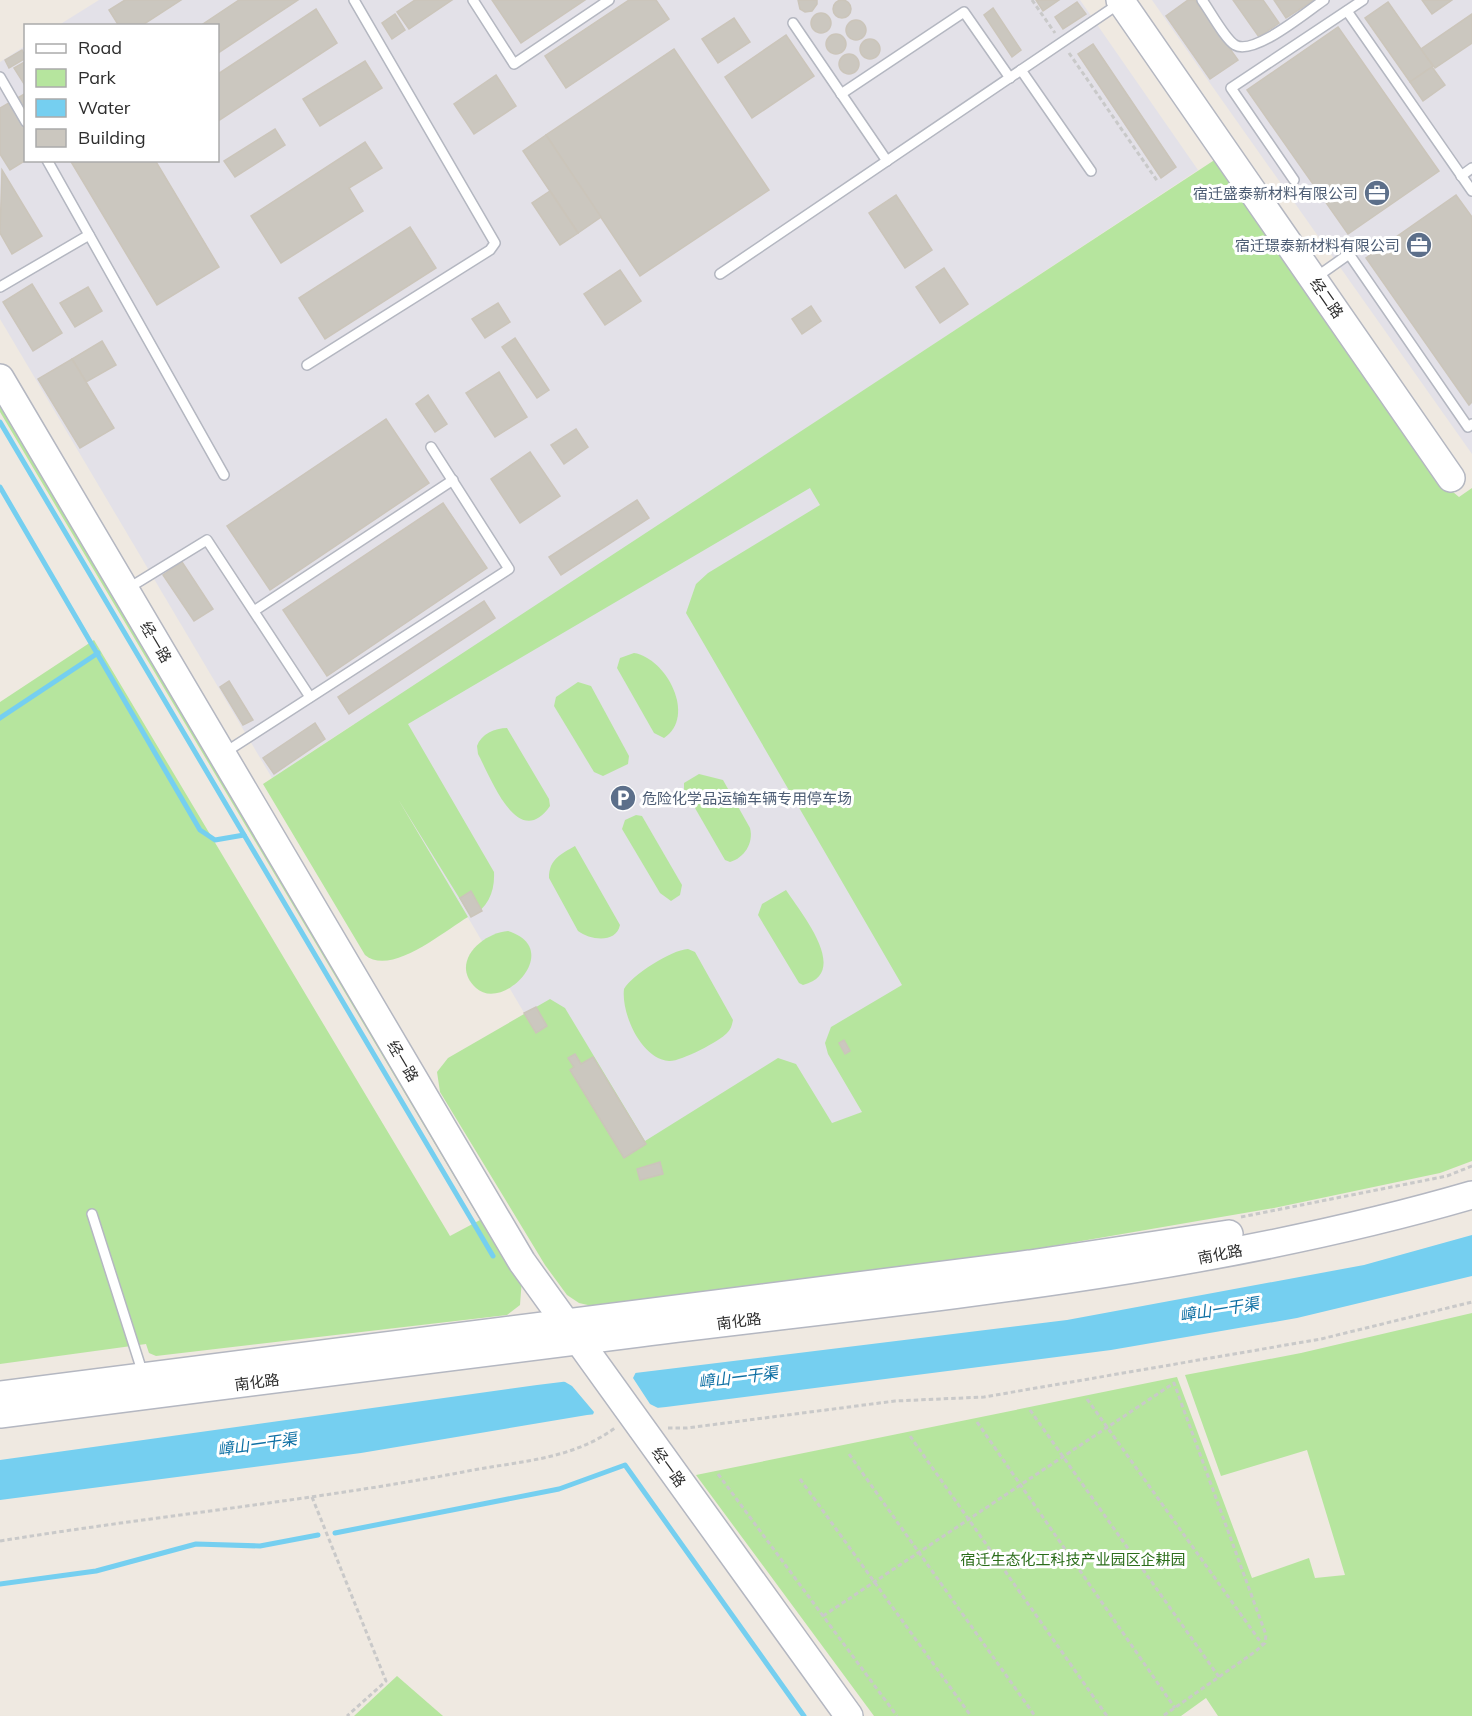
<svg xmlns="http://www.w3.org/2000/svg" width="1472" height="1716" font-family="Mulish,'Noto Sans SC',sans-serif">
<rect width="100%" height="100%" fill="#efe9e1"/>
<g fill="#e3e1e8">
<polygon points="99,0 1080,0 1198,170 784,443 1124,1017 632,1196 354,724 272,778 0,319 0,62 25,46 26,160 218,160 218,26 59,25"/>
<polygon points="1152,0 1472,0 1472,454 1212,86"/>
</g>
<g fill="#b6e59e">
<path d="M1216 159 1441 482 1459 497 1472 488V1161L1440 1173 1274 1208 1011 1253 592 1306 579 1303 567 1295 545 1265 440 1092 437 1072 448 1058 550 999 565 1008 645 1141 778 1058 796 1064 832 1123 862 1112 828 1054 825 1043 831 1027 902 985 686 613 696 584 708 573 820 505 810 488 408 724 494 872C495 892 488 907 471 917L398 799 468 917C444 931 391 977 365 955L263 784Z"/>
<polygon points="0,398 522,1278 520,1305 507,1315 156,1356 149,1353 146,1344 0,1364 0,702 94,640 450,1236 480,1220 0,412"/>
<path d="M634 653C666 658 697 716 664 738L654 733 617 668 620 658Z"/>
<polygon points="578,682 591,686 629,756 628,764 603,776 594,772 554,706 556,697"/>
<path d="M507 728 549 799 550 806C518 852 491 778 478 754L477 746C481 734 495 728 507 728Z"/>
<path d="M699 774 723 780 750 828C754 843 744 858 730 862L725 860 684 789V783Z"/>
<polygon points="636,815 642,816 682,885 680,895 671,901 660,893 622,829 625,820"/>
<path d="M575 846 620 925C616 944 590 940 578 931L549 878C549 859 561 854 575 846Z"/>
<path d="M786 890C800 912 852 973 803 985L799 983 758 915 762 904Z"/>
<path d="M508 931C565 949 503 1013 476 988 449 963 482 933 508 931Z"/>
<path d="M688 949 695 952 733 1020C732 1025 731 1029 727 1033 720 1041 680 1062 669 1061 641 1059 621 1013 624 989 632 975 671 950 688 949Z"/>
<polygon points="1472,1313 1472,1716 1218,1716 1206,1698 1181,1716 874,1716 696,1475 1177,1377 1252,1578 1309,1558 1315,1578 1345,1575 1307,1450 1221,1476 1185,1375 1301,1353"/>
<polygon points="397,1676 443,1716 354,1716"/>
</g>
<polygon fill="#75cff0" points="1472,1235 1472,1276 1297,1318 1111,1350 666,1407 587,1415 361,1453 0,1500 0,1460 537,1385 1067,1320 1364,1265"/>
<polygon fill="#efe9e1" points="637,1370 633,1378 650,1404 664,1411 592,1417 594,1412 572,1386 560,1379"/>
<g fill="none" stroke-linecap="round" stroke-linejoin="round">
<g stroke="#75cff0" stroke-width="5">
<polyline points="0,422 493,1256"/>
<polyline points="0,487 200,830 215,840 244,835"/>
<polyline points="0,718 98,653"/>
<polyline points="335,1533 559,1489 625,1465 804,1716"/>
<polyline points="0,1584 96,1571 196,1544 260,1546 318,1535"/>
</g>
</g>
<g fill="#cbc7bf" stroke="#cbc5ba" stroke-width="1.5">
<circle cx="842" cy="9" r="9"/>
<polygon points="125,0 181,0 141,26 119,26 109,10"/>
<polygon points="239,0 298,0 218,53 218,26 200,26"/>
<polygon points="415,0 452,0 409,29 397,12"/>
<polygon points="492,0 585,0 521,43"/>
<polygon points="629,0 656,0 669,19 566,88 545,56"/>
<polygon points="798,0 817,0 817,4 812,11 805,12 800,9"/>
<polygon points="1036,0 1059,0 1043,11"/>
<polygon points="1188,0 1195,0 1238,60 1210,79 1166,16"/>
<polygon points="1233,0 1263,0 1279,23 1259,37"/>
<polygon points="1274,0 1314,0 1286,18"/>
<polygon points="1422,0 1452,0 1432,14"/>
<polygon points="1077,2 1086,14 1063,29 1055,17"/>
<polygon points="1388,2 1433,66 1410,82 1365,18"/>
<polygon points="993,8 1021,50 1012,57 984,15"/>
<polygon points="316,9 337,43 218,121 218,74"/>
<circle cx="821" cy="23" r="10"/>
<polygon points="395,14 405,30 392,39 382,23"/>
<polygon points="1472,14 1472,43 1435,68 1421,49"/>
<polygon points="734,18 750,42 718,63 702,39"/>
<circle cx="856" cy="30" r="10"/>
<polygon points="1338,27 1439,171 1348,234 1247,90"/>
<circle cx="836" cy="44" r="10"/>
<polygon points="786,35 814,76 752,118 725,77"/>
<circle cx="870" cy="49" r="10"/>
<polygon points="1093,44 1176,167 1161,178 1078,54"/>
<polygon points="674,49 769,190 640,276 546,135"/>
<polygon points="22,50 26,58 9,68 5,60"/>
<circle cx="849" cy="64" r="10"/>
<polygon points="26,61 26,87 14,68"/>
<polygon points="365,61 382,88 320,126 303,99"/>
<polygon points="1432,67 1445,85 1423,101 1410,82"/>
<polygon points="496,75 516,106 474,134 454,104"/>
<polygon points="26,93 26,160 10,170 0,154 0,108"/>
<polygon points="275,129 285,145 235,177 224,161"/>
<polygon points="546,135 601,217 578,233 523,151"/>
<polygon points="365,142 382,168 349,188 363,211 281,263 251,216"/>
<polygon points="70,160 155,160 219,267 157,305"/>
<polygon points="2,170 42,236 12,254 0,233"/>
<polygon points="550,191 578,233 560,245 532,203"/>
<polygon points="896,195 932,250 905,268 869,213"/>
<polygon points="1456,195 1472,217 1472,402 1469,405 1366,258"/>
<polygon points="410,227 436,268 325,339 299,298"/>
<polygon points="944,268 968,304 940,323 916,287"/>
<polygon points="620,270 641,301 605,325 584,294"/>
<polygon points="32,284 62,333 33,351 3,302"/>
<polygon points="88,287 102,311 75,327 60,303"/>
<polygon points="498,303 510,322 485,338 472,319"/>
<polygon points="811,306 821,321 802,334 792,319"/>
<polygon points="515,338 549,390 537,398 502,347"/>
<polygon points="102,341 116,365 86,382 72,359"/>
<polygon points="72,359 114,428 80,448 38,379"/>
<polygon points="499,372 527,417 495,437 466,393"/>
<polygon points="428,395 447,424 435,432 416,404"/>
<polygon points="386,419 429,483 270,590 227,526"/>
<polygon points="576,429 588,447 564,464 551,445"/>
<polygon points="530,452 560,496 520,523 491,479"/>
<polygon points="637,500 649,518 561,575 549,557"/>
<polygon points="443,503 487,568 327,676 283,610"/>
<polygon points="182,562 213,609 194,621 163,575"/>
<polygon points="484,601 495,618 349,714 338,697"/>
<polygon points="229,681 253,720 243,725 220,687"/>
<polygon points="315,723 325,739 274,774 263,758"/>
<polygon points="471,891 482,911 471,917 460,898"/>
<polygon points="536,1007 547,1026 536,1033 524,1013"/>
<polygon points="844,1040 850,1051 845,1054 839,1043"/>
<polygon points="575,1054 581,1064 593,1057 646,1144 624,1158 570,1070 574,1067 568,1058"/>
<polygon points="660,1162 663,1174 640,1180 637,1169"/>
</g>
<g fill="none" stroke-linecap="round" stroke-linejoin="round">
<g stroke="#b4b7c1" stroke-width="12">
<g id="lane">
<polyline points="473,0 514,64 609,0"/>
<path d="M1202 0C1210 11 1225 39 1235 45 1254 56 1306 12 1324 0"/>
<polyline points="1347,11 1472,191"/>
<polyline points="793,23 887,161"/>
<polyline points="1021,70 1091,171"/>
<polyline points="0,77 26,122"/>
<polyline points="841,94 964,12 1010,78"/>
<polyline points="47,160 224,475"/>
<polyline points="1461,176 1472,168"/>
<polyline points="1294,180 1231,88 1363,0"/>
<polyline points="720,274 1120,3"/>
<polyline points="1315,278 1349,254 1468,427 1472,424"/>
<polyline points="0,287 89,235"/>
<polyline points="307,365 490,250 495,243 354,0"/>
<polyline points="127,589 207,540 310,697"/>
<polyline points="254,611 453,480"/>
<polyline points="224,753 509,569 431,447"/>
<polyline points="92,1214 143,1374"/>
</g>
</g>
<g stroke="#b4b7c1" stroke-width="30">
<g id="secondary">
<polyline points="1120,0 1451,478"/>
<polyline points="0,378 522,1262 849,1716"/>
<polyline points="0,1395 1030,1264 1229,1234"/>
<path d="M0 1414C213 1387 426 1359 639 1333 918 1298 1201 1274 1472 1195"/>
</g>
</g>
<g stroke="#c9c9c9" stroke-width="3" stroke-dasharray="4.5 3" stroke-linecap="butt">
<polyline points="1032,0 1055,33"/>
<polyline points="1069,53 1158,182"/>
<polyline points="1241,1217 1447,1176 1472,1166"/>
<polyline points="1087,1399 1262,1644"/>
<polyline points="1030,1410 1219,1677"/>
<polyline points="977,1422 1175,1708"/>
<polyline points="668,1428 687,1428 895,1401 984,1397 1321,1339 1472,1302"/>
<polyline points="910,1436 1107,1716"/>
<polyline points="849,1454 1035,1716"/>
<polyline points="718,1474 897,1716"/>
<polyline points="800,1479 971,1716"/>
<polyline points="312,1497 386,1681 347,1716"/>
<path d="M0 1541C154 1516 310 1501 463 1472 516 1461 570 1461 615 1428"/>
<polyline points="823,1616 1174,1383 1266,1635 1265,1643 1256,1651 1163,1716"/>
</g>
<use href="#lane" stroke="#fff" stroke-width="9"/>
<use href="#secondary" stroke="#fff" stroke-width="27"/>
</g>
<defs>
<g id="office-disc" transform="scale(1.35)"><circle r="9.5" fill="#5c6f8a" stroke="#fff"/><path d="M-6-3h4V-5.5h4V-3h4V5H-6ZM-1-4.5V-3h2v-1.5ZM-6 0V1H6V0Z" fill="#fff"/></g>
<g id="parking-disc" transform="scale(1.35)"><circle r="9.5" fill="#5c6f8a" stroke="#fff"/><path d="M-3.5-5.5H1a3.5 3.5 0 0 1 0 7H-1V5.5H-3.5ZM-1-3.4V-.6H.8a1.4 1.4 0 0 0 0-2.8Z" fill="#fff"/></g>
</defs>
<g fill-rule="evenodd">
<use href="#office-disc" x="1377" y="193"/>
<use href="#office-disc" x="1419" y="245"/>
<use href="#parking-disc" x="623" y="798"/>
</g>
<g text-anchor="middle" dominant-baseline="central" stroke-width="6" stroke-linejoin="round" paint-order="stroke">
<g font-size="15" fill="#4e5e75" stroke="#fff" text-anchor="end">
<text x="1358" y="193">宿迁盛泰新材料有限公司</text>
<text x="1400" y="245">宿迁璟泰新材料有限公司</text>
<text x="642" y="798" text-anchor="start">危险化学品运输车辆专用停车场</text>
</g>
<g font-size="15" fill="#2e2e2e" stroke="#fff">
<text transform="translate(1327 298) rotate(55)">经二路</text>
<text transform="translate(156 642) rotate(59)">经一路</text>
<text transform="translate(403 1061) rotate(59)">经一路</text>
<text transform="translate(1220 1254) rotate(-11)">南化路</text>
<text transform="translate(739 1321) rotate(-7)">南化路</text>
<text transform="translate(257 1382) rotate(-7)">南化路</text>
<text transform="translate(669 1467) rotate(54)">经一路</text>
</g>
<g font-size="15" fill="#2c6e1b" stroke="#fff">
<text x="1073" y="1559">宿迁生态化工科技产业园区企耕园</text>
</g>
<g font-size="16" font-style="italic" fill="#0d6fa3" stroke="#fff">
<text transform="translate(1219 1309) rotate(-9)">嶂山一干渠</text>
<text transform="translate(738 1377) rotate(-7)">嶂山一干渠</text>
<text transform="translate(257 1444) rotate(-8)">嶂山一干渠</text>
</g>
</g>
<rect x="24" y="24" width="195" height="138" fill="#ffffff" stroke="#ababab" stroke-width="1.5"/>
<rect x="36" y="44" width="30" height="9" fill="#ffffff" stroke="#ababab" stroke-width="1.5"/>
<text x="78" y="54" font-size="18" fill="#2e2e2e">Road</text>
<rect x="36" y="69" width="30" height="18" fill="#b6e59e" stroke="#ababab" stroke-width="1.5"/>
<text x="78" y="84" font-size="18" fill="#2e2e2e">Park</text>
<rect x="36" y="99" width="30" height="18" fill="#75cff0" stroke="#ababab" stroke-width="1.5"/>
<text x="78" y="114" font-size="18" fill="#2e2e2e">Water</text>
<rect x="36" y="129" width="30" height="18" fill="#cbc7bf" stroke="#ababab" stroke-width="1.5"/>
<text x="78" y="144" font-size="18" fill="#2e2e2e">Building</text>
</svg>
